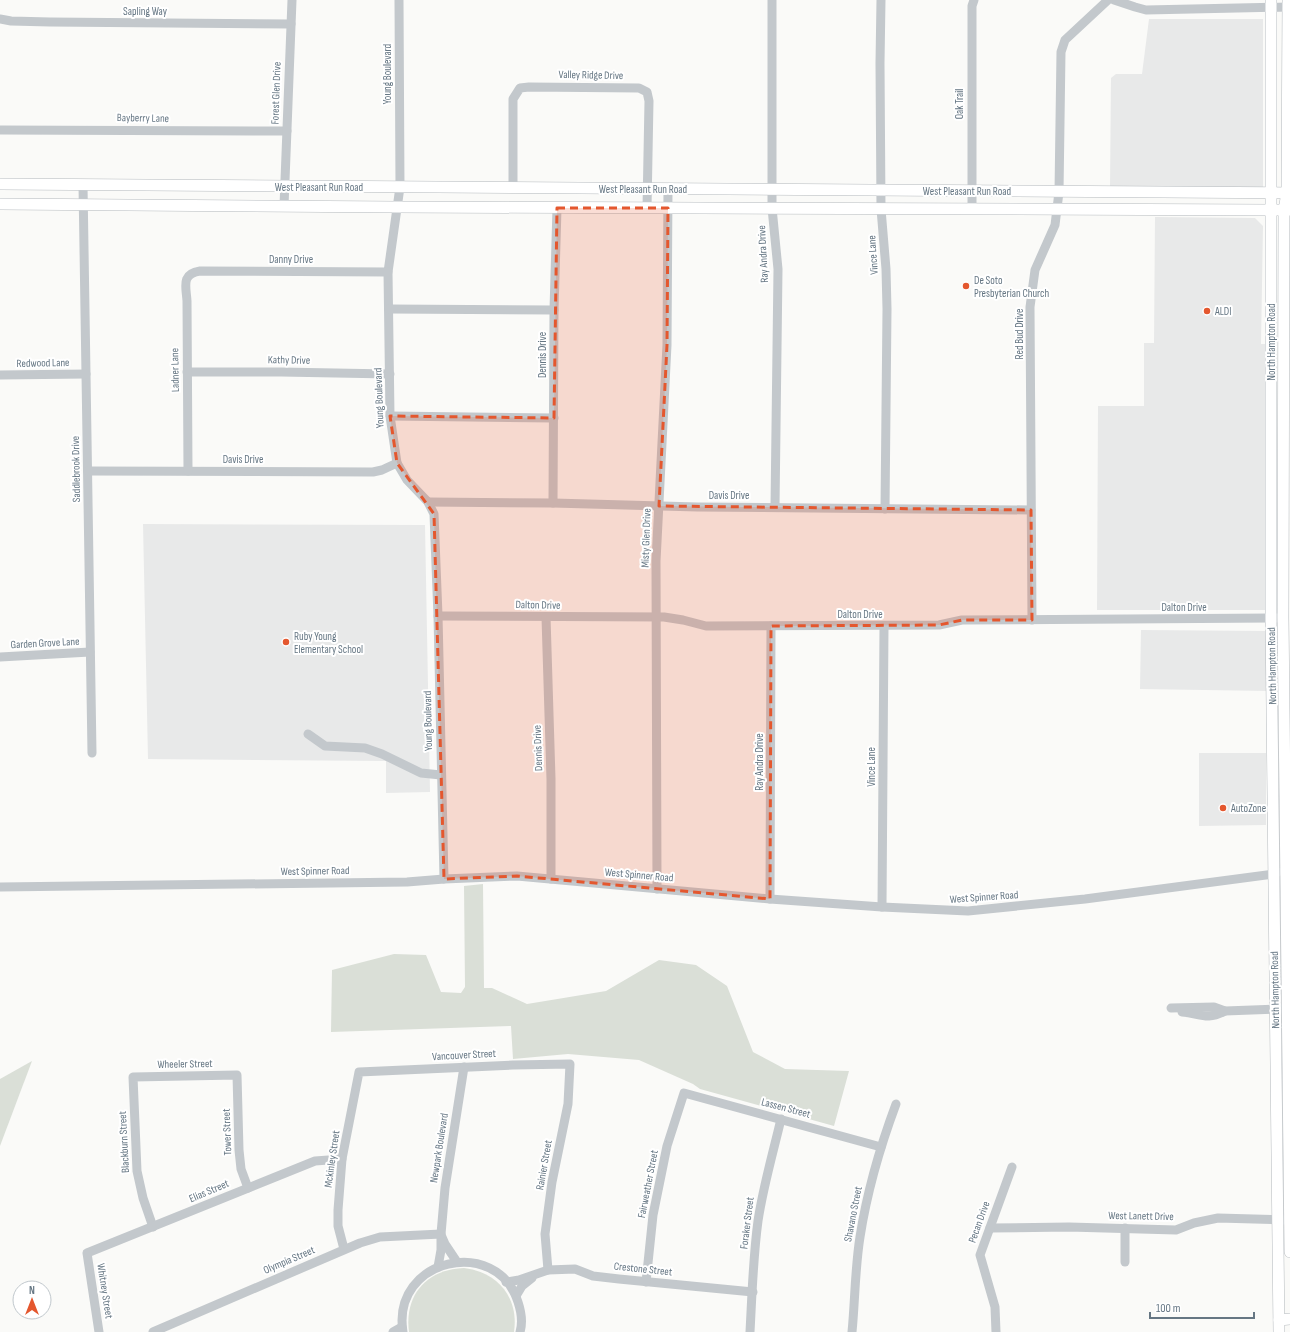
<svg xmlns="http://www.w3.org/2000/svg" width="1290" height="1332" font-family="'Sofia Sans Condensed',sans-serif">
<rect width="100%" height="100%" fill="#fafaf8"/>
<g fill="#e8e9e9">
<polygon points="1149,19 1263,19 1263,187 1110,188 1111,78 1116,74 1142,74"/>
<polygon points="1155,217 1255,218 1263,226 1261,344 1265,344 1266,610 1097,610 1098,406 1144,406 1144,343 1154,343"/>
<polygon points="143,524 425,525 430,792 386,793 386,761 148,759"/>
<polygon points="1141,630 1267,631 1268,691 1140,689"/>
<polygon points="1199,753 1266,753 1266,825 1199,826"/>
</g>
<g fill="#dadfd7">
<polygon points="483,884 484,988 492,988 527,1004 606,991 659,960 696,965 727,986 753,1052 785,1069 849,1071 834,1126 700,1089 693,1084 639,1060 568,1054 513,1059 511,1026 331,1032 332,970 394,954 426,955 441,992 461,993 465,987 464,886"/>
<polygon points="32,1061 0,1146 0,1079"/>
<path d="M464 1268C498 1272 519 1298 514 1332H409C404 1295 427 1269 464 1268Z"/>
</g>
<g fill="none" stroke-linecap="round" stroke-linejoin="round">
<g stroke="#b5babe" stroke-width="12">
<g id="major">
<polyline points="1271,0 1271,619 1279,1332"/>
<polyline points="1288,0 1287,193 1284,210 1283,618 1290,1252"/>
<polyline points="0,184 1290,193"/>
<polyline points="0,204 397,207 1290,210"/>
<polyline points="1279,1320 1290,1319"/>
</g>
</g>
<g stroke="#c3c8cc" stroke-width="9">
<polyline points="399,0 400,187 388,272 390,416 397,463 407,480 428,502 434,514 438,616 444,879"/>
<polyline points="772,0 772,208 778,269 775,507"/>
<polyline points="881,0 880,63 881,209 886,269 887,309 885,509"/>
<polyline points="1114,0 1135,7 1146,10 1288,7"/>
<polyline points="0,19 11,21 50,22 291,24"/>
<polyline points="0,130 287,131"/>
<polyline points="83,185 92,753"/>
<polyline points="513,188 513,99 520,88 529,87 639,88 647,92 649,101 647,208"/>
<polyline points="284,206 292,0"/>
<polyline points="972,209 972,6 974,0"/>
<polyline points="389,309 554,310"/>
<polyline points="187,372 281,372 390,374"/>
<polyline points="0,375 86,374"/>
<polyline points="390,416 554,418"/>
<polyline points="88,471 373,472 382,470 397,463"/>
<path d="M188 471 187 301C186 286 181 274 200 271L388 272"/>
<polyline points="428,502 553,503 698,507 1031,510"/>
<polyline points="553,503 554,310 557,208"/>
<polyline points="438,616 664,617 683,620 706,626 939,625 962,620 1283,618"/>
<polyline points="546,617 551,779 551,879"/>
<polyline points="1032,620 1030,307 1035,270 1055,225 1059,192 1061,52 1065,40 1108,0"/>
<polyline points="0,657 90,652"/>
<polyline points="308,734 325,746 365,748 382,754 421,773 441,775"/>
<polyline points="0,887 407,882 444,879 517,876 770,899 882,907 968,911 1085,899 1274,874 1278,872"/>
<polyline points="657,889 656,561 667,345 668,189"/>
<polyline points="770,899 771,626"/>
<polyline points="882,907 884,626"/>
<polyline points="1171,1008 1214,1007 1225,1011 1281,1009"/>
<path d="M1182 1012C1200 1013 1206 1021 1225 1011"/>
<polyline points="153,1227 143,1198 137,1171 133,1077 237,1075 239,1150 241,1169 248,1188"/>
<polyline points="990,1228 1069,1227 1176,1230 1194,1223 1218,1218 1290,1220"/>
<polyline points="442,1237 445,1244 457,1262"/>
<polyline points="344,1249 338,1226 338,1210 342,1159 359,1072 513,1065 570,1064 568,1104 552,1182 545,1234 548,1270"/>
<polyline points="1125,1262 1125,1228"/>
<polyline points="438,1267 441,1250 441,1234 445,1188 464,1067"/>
<polyline points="506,1282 519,1280 548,1270 575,1269 593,1276 619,1279 753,1292"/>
<polyline points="646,1282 653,1215 667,1146 684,1093 881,1147"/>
<polyline points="516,1296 522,1286 532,1278"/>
<polyline points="99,1332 87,1253 315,1161 342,1159"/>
<polyline points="153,1332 360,1243 380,1237 441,1234"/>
<polyline points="393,1332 402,1327"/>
<path d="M403 1332C391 1258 497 1235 518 1302 521 1311 523 1322 520 1332"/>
<path d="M750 1332C752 1295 753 1258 758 1221 763 1187 773 1153 781 1119"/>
<path d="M852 1332C855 1301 855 1268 860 1237 867 1192 880 1147 896 1104"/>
<polyline points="996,1332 995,1307 980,1255 1012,1167"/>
</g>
<use href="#major" stroke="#fff" stroke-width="11"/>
</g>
<path fill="#e4572e" fill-opacity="0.2" stroke="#e4572e" stroke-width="3" stroke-dasharray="8 5" stroke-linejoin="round" d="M557 208H668L667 345 659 506 1031 510 1032 620H962L939 625 771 626 770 899 517 876 444 879 434 514 397 463 390 416 554 418Z"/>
<g fill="#e4572e" stroke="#fff" stroke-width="1.5">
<circle cx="966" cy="286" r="4"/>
<circle cx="1207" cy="311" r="4"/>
<circle cx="286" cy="642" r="4"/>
<circle cx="1223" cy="808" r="4"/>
</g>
<g text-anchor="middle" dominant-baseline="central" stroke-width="4" stroke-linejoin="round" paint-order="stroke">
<g font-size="11" fill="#657683" stroke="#fff">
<text x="145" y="11">Sapling Way</text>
<text transform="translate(387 74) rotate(-90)">Young Boulevard</text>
<text transform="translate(591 75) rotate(1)">Valley Ridge Drive</text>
<text transform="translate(276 93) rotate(-88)">Forest Glen Drive</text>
<text transform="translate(959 104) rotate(-90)">Oak Trail</text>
<text transform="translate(143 118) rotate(1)">Bayberry Lane</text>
<text x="319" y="187">West Pleasant Run Road</text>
<text x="643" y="189">West Pleasant Run Road</text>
<text x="967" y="191">West Pleasant Run Road</text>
<text transform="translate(763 254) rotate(-93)">Ray Andra Drive</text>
<text transform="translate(873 255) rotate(-94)">Vince Lane</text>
<text x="291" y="259">Danny Drive</text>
<text transform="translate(1019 334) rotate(-90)">Red Bud Drive</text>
<text transform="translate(1271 342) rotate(-90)">North Hampton Road</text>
<text transform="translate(542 355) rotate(-90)">Dennis Drive</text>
<text transform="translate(289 360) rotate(1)">Kathy Drive</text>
<text transform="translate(43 363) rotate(-1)">Redwood Lane</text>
<text transform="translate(175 370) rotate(-91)">Ladner Lane</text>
<text transform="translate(379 398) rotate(-92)">Young Boulevard</text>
<text x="243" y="459">Davis Drive</text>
<text transform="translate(76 469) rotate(-91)">Saddlebrook Drive</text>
<text x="729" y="495">Davis Drive</text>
<text transform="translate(646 538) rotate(-88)">Misty Glen Drive</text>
<text transform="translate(538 605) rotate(1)">Dalton Drive</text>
<text x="1184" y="607">Dalton Drive</text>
<text x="860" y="614">Dalton Drive</text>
<text transform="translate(45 643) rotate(-3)">Garden Grove Lane</text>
<text transform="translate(1272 666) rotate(-91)">North Hampton Road</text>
<text transform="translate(428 721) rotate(-91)">Young Boulevard</text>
<text transform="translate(538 748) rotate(-92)">Dennis Drive</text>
<text transform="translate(759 762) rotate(-90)">Ray Andra Drive</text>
<text transform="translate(871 767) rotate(-90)">Vince Lane</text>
<text transform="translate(315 871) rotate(-1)">West Spinner Road</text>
<text transform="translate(639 875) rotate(5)">West Spinner Road</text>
<text transform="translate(984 897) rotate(-4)">West Spinner Road</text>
<text transform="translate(1275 990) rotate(-91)">North Hampton Road</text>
<text transform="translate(464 1055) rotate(-3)">Vancouver Street</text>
<text transform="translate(185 1064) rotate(-1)">Wheeler Street</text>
<text transform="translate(786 1108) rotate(15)">Lassen Street</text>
<text transform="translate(227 1132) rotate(-92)">Tower Street</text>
<text transform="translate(124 1142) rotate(-93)">Blackburn Street</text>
<text transform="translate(439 1148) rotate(-81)">Newpark Boulevard</text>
<text transform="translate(332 1159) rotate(-82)">Mckinley Street</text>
<text transform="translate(544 1165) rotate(-80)">Rainier Street</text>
<text transform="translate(648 1184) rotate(-79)">Fairweather Street</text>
<text transform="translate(209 1191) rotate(-23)">Elias Street</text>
<text transform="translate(853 1214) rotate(-79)">Shavano Street</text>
<text transform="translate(1141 1216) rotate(1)">West Lanett Drive</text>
<text transform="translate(979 1222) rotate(-70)">Pecan Drive</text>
<text transform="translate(747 1223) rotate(-83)">Foraker Street</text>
<text transform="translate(289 1260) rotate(-23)">Olympia Street</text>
<text transform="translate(643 1269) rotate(6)">Crestone Street</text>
<text transform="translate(105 1291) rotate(81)">Whitney Street</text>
</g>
<g font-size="11" fill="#657683" stroke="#fff" text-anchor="start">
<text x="974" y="280">De Soto<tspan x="974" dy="13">Presbyterian Church</tspan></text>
<text x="1215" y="311">ALDI</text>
<text x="294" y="636">Ruby Young<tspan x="294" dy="13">Elementary School</tspan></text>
<text x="1231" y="808">AutoZone</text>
</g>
</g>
<g transform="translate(32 1300)"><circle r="19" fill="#ffffff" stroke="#c1c8cd"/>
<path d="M0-3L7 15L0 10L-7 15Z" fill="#e4572e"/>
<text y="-6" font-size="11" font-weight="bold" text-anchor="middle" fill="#657683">N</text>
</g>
<path d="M1150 1312v6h104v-6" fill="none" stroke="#657683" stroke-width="2"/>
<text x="1156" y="1312" font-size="12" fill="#657683" stroke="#ffffff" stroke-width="3" paint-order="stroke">100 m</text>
</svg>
